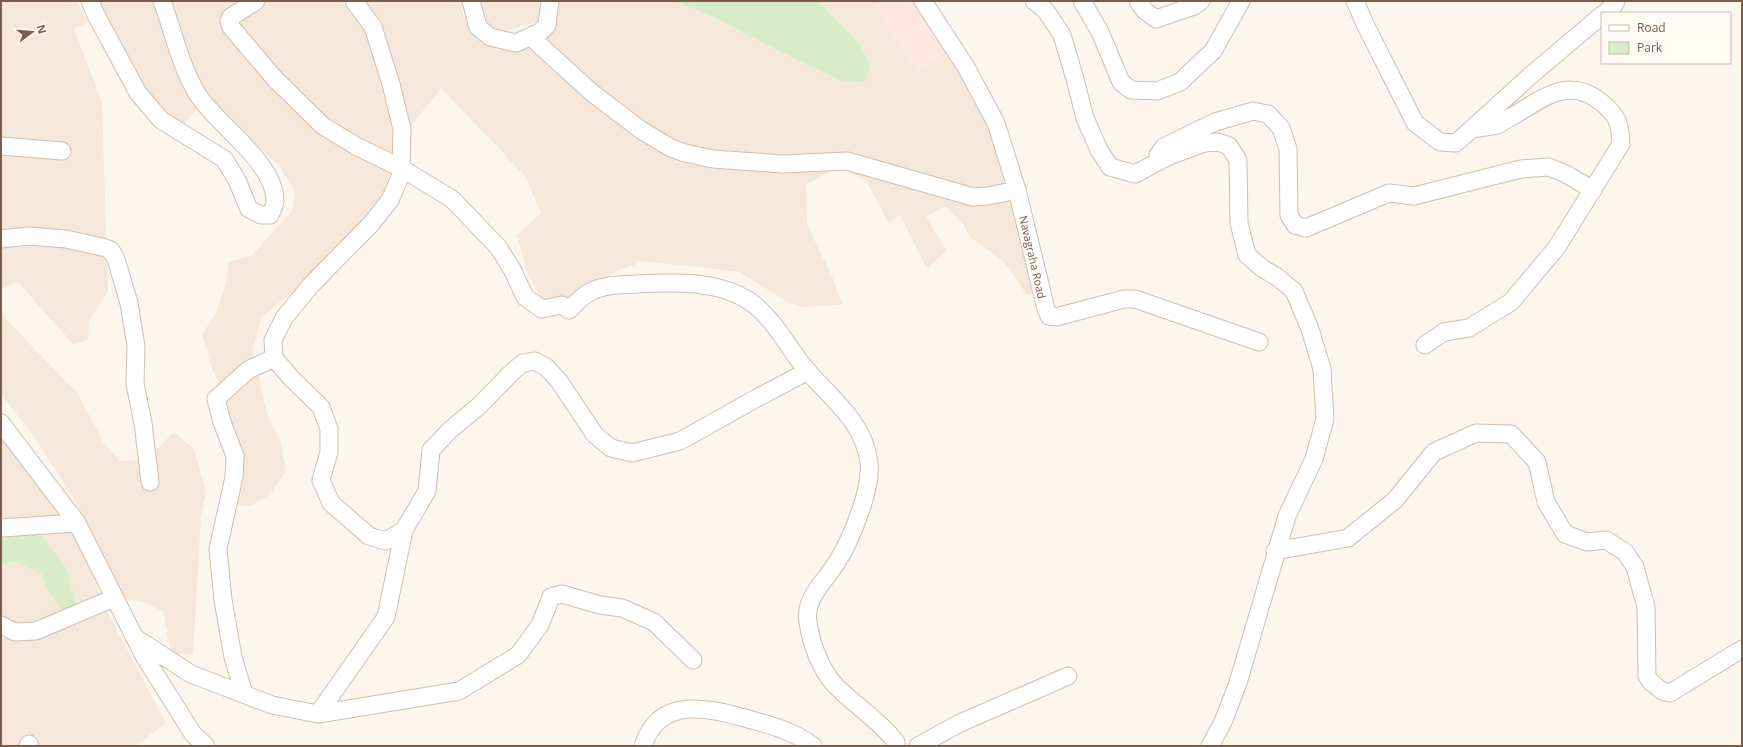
<svg xmlns="http://www.w3.org/2000/svg" width="1743" height="747" font-family="'Open Sans',sans-serif">
<rect width="100%" height="100%" fill="#fdf6ec"/>
<g fill="#f5e8da">
<polygon points="1,1 76,1 88,22 74,29 102,103 108,292 89,320 88,340 73,344 18,282 1,289 1,314 78,394 103,442 119,461 140,460 158,448 174,432 194,449 206,491 201,517 193,654 173,654 168,639 163,611 142,601 126,599 116,588 99,545 64,483 31,432 1,395"/>
<polygon points="96,1 461,1 463,13 471,30 486,42 529,41 557,1 673,1 712,16 745,34 841,80 864,82 870,65 860,44 818,1 874,1 917,72 957,43 1001,114 1012,145 1047,288 1027,295 1004,262 970,237 963,224 945,206 926,217 947,251 926,268 900,215 889,223 866,181 839,167 806,184 807,224 833,279 842,305 801,307 789,303 740,272 644,261 617,271 552,311 541,298 527,272 517,235 541,213 525,176 441,88 401,139 389,193 367,229 261,318 253,349 267,414 281,442 286,472 269,495 250,506 233,505 221,388 211,366 202,335 216,313 226,283 229,262 251,256 292,211 295,192 279,165 238,129 196,109 183,126 159,117"/>
<polygon points="480,1 548,1 545,20 507,30 490,29 481,23"/>
<polygon points="1,428 72,527 108,613 166,723 136,746 1,746 1,565 14,561 41,574 47,590 67,570 1,532"/>
</g>
<polygon fill="#fde8e0" points="874,1 926,1 957,43 917,72"/>
<g fill="#d8ecc9">
<polygon points="673,1 818,1 860,44 870,65 865,82 841,81 745,34 712,16"/>
<polygon points="32,522 67,570 79,617 64,613 47,590 41,574 14,561 1,565 1,532"/>
</g>
<g fill="none" stroke-linecap="round" stroke-linejoin="round">
<g stroke="#d1beb0" stroke-width="19">
<g id="street">
<path d="M90 1 96 15 138 93 161 120 224 159 237 180 249 209 261 215H270C272 211 275 205 275 201 275 162 217 125 198 95 181 68 173 31 162 1"/>
<path d="M256 1 231 17 229 21 231 27 275 79 323 126 356 146 401 168 452 199 498 247 512 269 525 297 542 309 562 305 569 310C577 302 584 294 594 290 608 284 623 285 637 284 677 282 724 280 756 306 779 326 791 353 810 374 835 401 865 425 869 463 872 489 851 540 837 562 825 582 804 597 808 622 811 643 820 669 835 685 854 705 879 720 896 742V746"/>
<polyline points="354,1 373,27 391,84 402,129 401,175 390,200 371,224 311,285 284,318 273,340 274,358 292,379 321,407 329,429 329,452 321,480 331,503 369,536 386,541 404,530 427,491 431,450 450,430 479,406 512,372 523,363 535,361 546,367 559,381 595,435 611,448 632,453 680,441 757,398 808,371"/>
<polyline points="471,1 478,27 490,37 516,43 540,32 547,25 550,1"/>
<polyline points="923,1 966,67 996,123 1017,190 1046,309 1049,316 1056,317 1124,299 1135,299 1259,342"/>
<polyline points="1034,1 1046,11 1062,35 1075,79 1085,118 1099,150 1110,167 1135,174 1169,156 1204,143 1218,142 1229,146 1238,160 1239,223 1247,255 1262,268 1277,277 1294,291 1310,329 1322,369 1325,419 1314,459 1287,516 1238,683 1223,722 1210,746"/>
<polyline points="1082,1 1100,32 1121,82 1131,90 1157,91 1180,82 1213,51 1241,1"/>
<polyline points="1138,1 1145,11 1156,19 1194,6 1201,1"/>
<polyline points="1355,1 1365,24 1415,123 1440,142 1456,143 1530,76 1602,15"/>
<polyline points="1605,13 1614,5 1616,1"/>
<polyline points="531,37 591,92 641,130 671,148 685,153 713,159 783,164 847,161 973,197 988,196 1017,190"/>
<polyline points="1,146 62,151"/>
<polyline points="1158,155 1164,147 1215,122 1253,111 1268,114 1281,128 1288,149 1289,215 1295,225 1306,228 1389,193 1414,196 1521,169 1549,167 1566,174 1593,190"/>
<polyline points="1,239 28,236 66,239 102,247 111,250 116,259 129,303 136,346 135,384 143,423 150,482"/>
<path d="M1425 345 1444 332 1469 328 1511 302 1557 247 1621 144C1620 123 1618 116 1601 102 1569 76 1543 98 1513 116 1508 118 1502 123 1497 125 1489 127 1481 127 1473 129"/>
<polyline points="1,423 77,523 144,656 193,734 206,746"/>
<polyline points="1,528 77,523"/>
<polyline points="1275,551 1348,538 1395,500 1434,452 1476,433 1511,434 1537,462 1546,502 1565,534 1587,542 1606,540 1625,552 1635,567 1646,607 1647,676 1651,682 1662,691 1670,693 1742,649"/>
<polyline points="1,625 15,632 36,631 114,598"/>
<polyline points="134,637 191,674 272,705 318,714 459,691 518,655 540,625 551,597 562,594 600,605 622,608 654,622 693,660"/>
<polyline points="244,694 233,657 223,600 218,549 234,477 235,456 222,422 216,399 248,370 274,358"/>
<polyline points="318,714 386,617 404,530"/>
<polyline points="28,746 29,744"/>
<path d="M643 746C659 695 709 708 748 719 770 725 794 731 813 746"/>
<polyline points="918,746 958,724 1068,676"/>
</g>
</g>
<use href="#street" stroke="#fff" stroke-width="17"/>
</g>
<g text-anchor="middle" dominant-baseline="central" stroke-width="3" stroke-linejoin="round" paint-order="stroke">
<g font-size="11" fill="#7a5c4d" stroke="#fffaf3">
<text transform="translate(1033 257) rotate(77)">Navagraha Road</text>
</g>
</g>
<rect width="1743" height="747" fill="none" stroke="#7a5c4d" stroke-width="4"/>
<rect x="1601" y="12" width="130" height="52" fill="#fffaf3" stroke="#cabbb1"/>
<rect x="1609" y="25" width="20" height="6" fill="#ffffff" stroke="#cabbb1"/>
<text x="1637" y="32" font-size="12" fill="#7a5c4d">Road</text>
<rect x="1609" y="42" width="20" height="12" fill="#d8ecc9" stroke="#cabbb1"/>
<text x="1637" y="52" font-size="12" fill="#7a5c4d">Park</text>
<g transform="translate(32 32) rotate(74)" stroke="#fffaf3" stroke-width="3" paint-order="stroke">
<path d="M0-3L7 15L0 10L-7 15Z" fill="#7a5c4d"/>
<text y="-6" font-size="11" font-weight="bold" text-anchor="middle" fill="#7a5c4d">N</text>
</g>
</svg>
